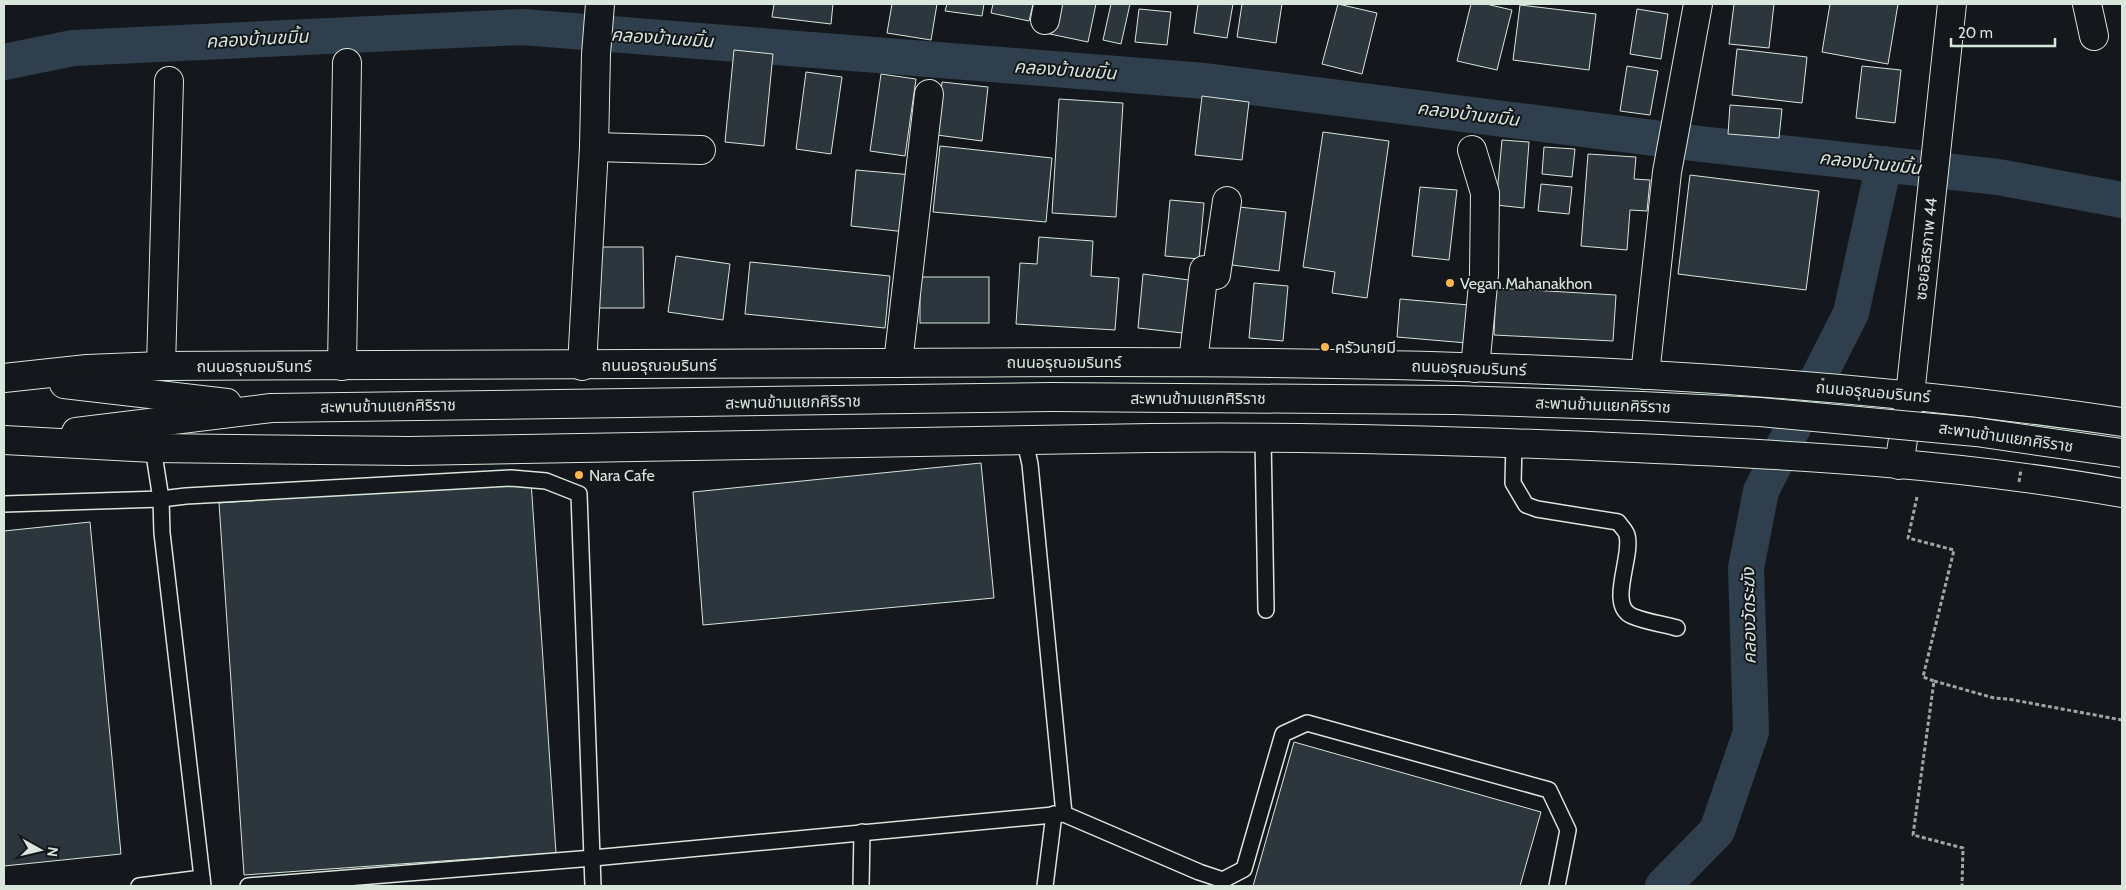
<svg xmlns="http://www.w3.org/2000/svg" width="2126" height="890" font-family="Cabin,'Noto Sans Thai',sans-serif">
<rect width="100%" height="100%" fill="#14181c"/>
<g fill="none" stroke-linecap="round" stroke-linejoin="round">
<g stroke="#2f3f4d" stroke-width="36">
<polyline points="4,62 73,48 522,27 1205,81 1701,144 1998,177 2122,200"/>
<polyline points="1663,886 1717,831 1751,732 1746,568 1761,491 1851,313 1884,164"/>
</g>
</g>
<g fill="#2c363c" stroke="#d8e6dc">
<polygon points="774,4 833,4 831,24 772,17"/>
<polygon points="892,4 937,4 931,40 887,33"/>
<polygon points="947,4 984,4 982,16 945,11"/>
<polygon points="993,4 1033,4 1029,21 991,13"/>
<polygon points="1057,4 1096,4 1088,42 1050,34"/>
<polygon points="1111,4 1130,4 1121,44 1103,40"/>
<polygon points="1198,4 1233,4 1227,38 1194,33"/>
<polygon points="1242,4 1282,4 1276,43 1237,37"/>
<polygon points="1338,4 1377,13 1362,74 1322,64"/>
<polygon points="1471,4 1486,4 1512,10 1497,70 1457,61"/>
<polygon points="1734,4 1774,4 1769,48 1729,44"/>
<polygon points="1830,4 1898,4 1888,64 1822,52"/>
<polygon points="1520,5 1596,14 1589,70 1513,60"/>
<polygon points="1139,9 1171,12 1167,45 1135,42"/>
<polygon points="1637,9 1668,14 1661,59 1630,54"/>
<polygon points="1737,49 1807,57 1802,103 1732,95"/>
<polygon points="734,50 773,54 764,146 725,142"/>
<polygon points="1627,66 1658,71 1650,115 1620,111"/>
<polygon points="1862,66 1901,70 1895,123 1856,118"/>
<polygon points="806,72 842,77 831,154 796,149"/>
<polygon points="881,74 916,79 905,156 870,151"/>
<polygon points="942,82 988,87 982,141 937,135"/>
<polygon points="1202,96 1249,102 1242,160 1195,155"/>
<polygon points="1059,99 1123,103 1116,217 1052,213"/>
<polygon points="1730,105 1782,109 1779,138 1728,134"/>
<polygon points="1323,132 1389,141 1367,298 1332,293 1335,272 1303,267"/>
<polygon points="1502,140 1529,142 1524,208 1496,205"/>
<polygon points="940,146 1052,158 1046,222 933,212"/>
<polygon points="1544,147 1575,149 1572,177 1542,174"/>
<polygon points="1588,154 1636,157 1634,179 1650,180 1647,211 1630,210 1627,250 1581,246"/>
<polygon points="856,170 913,175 906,232 851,226"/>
<polygon points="1690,175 1819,191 1806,290 1678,274"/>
<polygon points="1541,184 1572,187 1569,214 1538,211"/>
<polygon points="1420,187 1457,190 1449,260 1412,256"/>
<polygon points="1170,200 1204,203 1199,259 1165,256"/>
<polygon points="1239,207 1286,212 1279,271 1232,265"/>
<polygon points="1039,237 1093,241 1091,276 1119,278 1115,330 1016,324 1020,263 1037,264"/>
<polygon points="599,247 643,247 644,308 599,308"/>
<polygon points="676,256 730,264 723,320 668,312"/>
<polygon points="750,262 890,276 885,328 745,314"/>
<polygon points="1143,274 1189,280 1183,333 1138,328"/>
<rect x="920" y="277" width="69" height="46"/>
<polygon points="1254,283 1288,286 1283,341 1249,338"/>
<polygon points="1496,288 1616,295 1613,341 1494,335"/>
<polygon points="1400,299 1469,305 1467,343 1397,337"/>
<polygon points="981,463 994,598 703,625 693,492"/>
<polygon points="531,481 556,853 244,875 219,503"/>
<polygon points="90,522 121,854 4,866 4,531"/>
<polygon points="1294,742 1541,812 1520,886 1253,886"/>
</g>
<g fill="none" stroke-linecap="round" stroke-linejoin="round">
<g stroke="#d8e6dc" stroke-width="18">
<g id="service">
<polyline points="1263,437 1266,610"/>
<polyline points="1025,442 1030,464 1064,814"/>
<path d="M1514 443 1513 483 1526 505 1537 509 1618 522C1621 526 1626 531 1627 535 1633 557 1607 605 1632 616 1646 622 1663 624 1677 628"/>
<polyline points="153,448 161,499 162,533 203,886"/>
<polyline points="4,504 161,499 186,496 511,478 546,481 579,494 593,886"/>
<polyline points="139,886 202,878"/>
<polyline points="248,886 593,858 1064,814 1199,872 1223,880 1244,869 1283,734 1307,723 1549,790 1568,830 1557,886"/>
<polyline points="861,886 862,832"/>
<polyline points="1045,886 1054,814"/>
</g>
</g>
<g stroke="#d8e6dc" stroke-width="30">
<g id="minor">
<polyline points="2087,4 2094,36"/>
<polyline points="1045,20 1048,4"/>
<polyline points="594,147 701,150"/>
<polyline points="1472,150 1485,193 1484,274 1475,368"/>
<polyline points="1193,362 1204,270 1216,275 1227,201"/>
<polyline points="898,363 929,94"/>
<polyline points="161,366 169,81"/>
<polyline points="342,366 347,63"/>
<polyline points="582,366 594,147 596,54 600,4"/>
<polyline points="1645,375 1667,172 1698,4"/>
</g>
</g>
<g stroke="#d8e6dc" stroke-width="30">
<polyline id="tertiary" points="1899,465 1910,395 1952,4"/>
</g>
<g stroke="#d8e6dc" stroke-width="30">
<g id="secondary">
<path d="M4 378 87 369 161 366C405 366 648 365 891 363 1302 360 1715 361 2122 422"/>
<polyline points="64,384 227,403"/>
<polyline points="76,432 271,408 1052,397 1455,400 1642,406 1760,412"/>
<path d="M4 440 153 448 409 451 1151 438C1312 436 1474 441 1635 448 1798 455 1962 464 2122 493"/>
</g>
</g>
<g stroke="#9da8a2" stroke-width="3" stroke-dasharray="4 2.5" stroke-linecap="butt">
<polyline points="1917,497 1908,538 1954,550 1923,677 1934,681 1913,835 1963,848 1962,886"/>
<polyline points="1934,681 1994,698 2008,699 2122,720"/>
</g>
<use href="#service" stroke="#14181c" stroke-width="15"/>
<use href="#minor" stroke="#14181c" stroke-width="28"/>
<use href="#tertiary" stroke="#14181c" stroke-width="28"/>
<use href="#secondary" stroke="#14181c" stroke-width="28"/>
<g stroke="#d8e6dc" stroke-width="30" stroke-linecap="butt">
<polyline id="secondary-bridge" points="1760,412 1976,432 2122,453"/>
</g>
<g stroke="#9da8a2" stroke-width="3" stroke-dasharray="4 2.5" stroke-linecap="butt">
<polyline points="1822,387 1823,378"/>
<polyline points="2019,482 2021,469"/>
</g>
<use href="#secondary-bridge" stroke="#14181c" stroke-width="28"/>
</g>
<g fill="#ffb74d" stroke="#14181c" stroke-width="2">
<circle cx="1450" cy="283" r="5"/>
<circle cx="1325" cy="347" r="5"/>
<circle cx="579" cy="475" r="5"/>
</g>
<g text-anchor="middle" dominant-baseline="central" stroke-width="4" stroke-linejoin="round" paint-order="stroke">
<g font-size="16" fill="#d8e6dc" stroke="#14181c">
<text transform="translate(1926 249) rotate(-84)">ซอยอิสรภาพ 44</text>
<text x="1064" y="362">ถนนอรุณอมรินทร์</text>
<text x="659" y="365">ถนนอรุณอมรินทร์</text>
<text x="254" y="366">ถนนอรุณอมรินทร์</text>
<text transform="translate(1469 368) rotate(2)">ถนนอรุณอมรินทร์</text>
<text transform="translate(1873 392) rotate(5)">ถนนอรุณอมรินทร์</text>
<text x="1198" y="398">สะพานข้ามแยกศิริราช</text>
<text transform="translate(793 402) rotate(-1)">สะพานข้ามแยกศิริราช</text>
<text transform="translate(1603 405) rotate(2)">สะพานข้ามแยกศิริราช</text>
<text transform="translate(388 406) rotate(-1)">สะพานข้ามแยกศิริราช</text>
<text transform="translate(2006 437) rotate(8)">สะพานข้ามแยกศิริราช</text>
</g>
<g font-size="16" fill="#d8e6dc" stroke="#14181c" text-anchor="start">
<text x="1460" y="283">Vegan Mahanakhon</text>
<text x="1335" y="347">ครัวนายมี</text>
<text x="589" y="475">Nara Cafe</text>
</g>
<g font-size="18" font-style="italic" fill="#d8e6dc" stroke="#14181c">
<text transform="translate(662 38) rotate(4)">คลองบ้านขมิ้น</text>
<text transform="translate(257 39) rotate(-3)">คลองบ้านขมิ้น</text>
<text transform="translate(1065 70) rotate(4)">คลองบ้านขมิ้น</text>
<text transform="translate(1468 114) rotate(7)">คลองบ้านขมิ้น</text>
<text transform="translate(1870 163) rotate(6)">คลองบ้านขมิ้น</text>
<text transform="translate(1749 616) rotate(-91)">คลองวัดระฆัง</text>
</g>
</g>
<rect width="2126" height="890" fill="none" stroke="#d8e6dc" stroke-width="10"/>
<g transform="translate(40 850) rotate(98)" stroke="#14181c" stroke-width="4" paint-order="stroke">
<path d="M0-4L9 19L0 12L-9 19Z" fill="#d8e6dc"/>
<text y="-8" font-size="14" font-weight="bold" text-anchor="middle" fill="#d8e6dc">N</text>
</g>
<path d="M1951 38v8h104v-8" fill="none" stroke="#d8e6dc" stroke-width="2.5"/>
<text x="1958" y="38" font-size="15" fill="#d8e6dc" stroke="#14181c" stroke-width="4" paint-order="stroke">20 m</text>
</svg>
